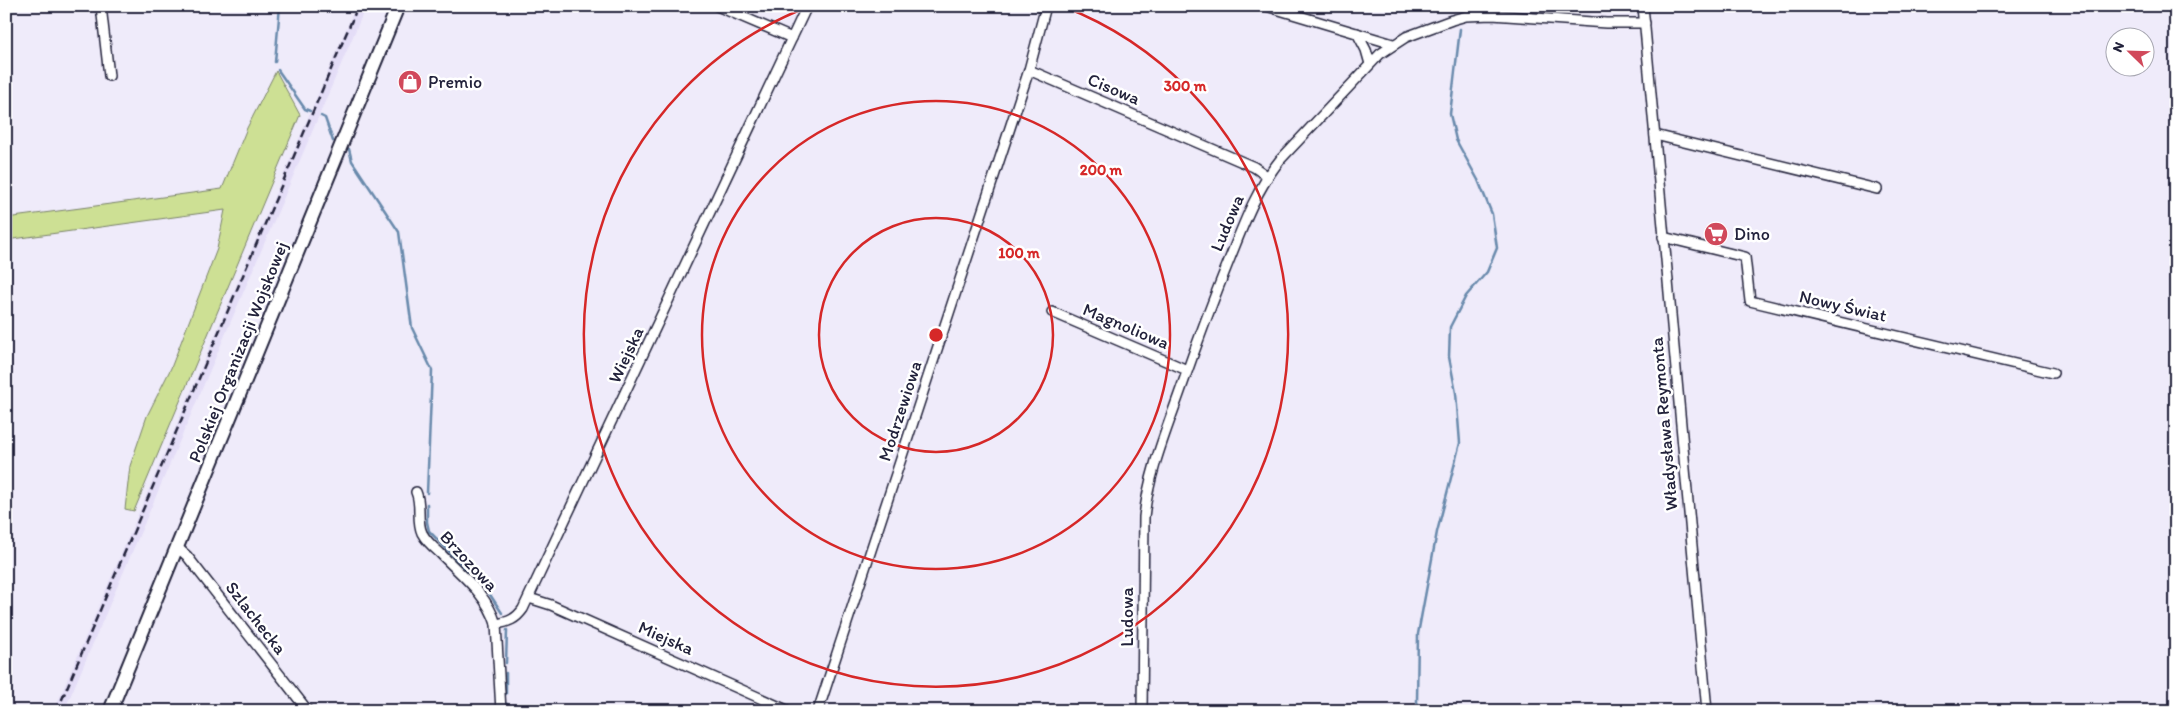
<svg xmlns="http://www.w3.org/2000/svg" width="2182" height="717" font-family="Itim,sans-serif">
<rect width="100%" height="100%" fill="#efebfa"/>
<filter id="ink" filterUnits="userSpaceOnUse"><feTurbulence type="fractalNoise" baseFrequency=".02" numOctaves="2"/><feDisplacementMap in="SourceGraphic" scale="10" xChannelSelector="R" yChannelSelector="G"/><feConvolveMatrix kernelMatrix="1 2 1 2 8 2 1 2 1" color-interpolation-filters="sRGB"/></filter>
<g filter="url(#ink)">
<polygon fill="#e4ddf7" points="356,6 366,6 64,711 54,711"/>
<polygon fill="#cde094" stroke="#788168" points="276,71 300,115 134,511 125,509 130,466 147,416 171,368 217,249 225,210 6,240 6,218 222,189 247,128"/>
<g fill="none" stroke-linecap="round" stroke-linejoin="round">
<g stroke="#698aac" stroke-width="2.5">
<polyline points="217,6 224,6"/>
<polyline points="275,62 280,6"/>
<polyline points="278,70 305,109 310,111"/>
<polyline points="321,116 325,118 333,141"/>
<polyline points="349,149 352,161 399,232 412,328 432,370 427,493"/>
<polyline points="427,504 427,522 429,531 487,590 502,613"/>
<polyline points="506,663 507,630"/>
<polyline points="506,673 506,694"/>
<polyline points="507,704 508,711"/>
<polyline points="1420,711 1417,702 1418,634 1437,532 1460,443 1456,393 1449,357 1450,327 1466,296 1487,272 1497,248 1492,214 1478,180 1456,140 1450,114 1460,29"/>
</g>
<g stroke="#22223b" stroke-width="12">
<g id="street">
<polyline points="101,6 109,76"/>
<polyline points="717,6 792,38"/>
<polyline points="1266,6 1393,44"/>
<polyline points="1643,6 1707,711"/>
<polyline points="1357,33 1366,50 1370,64"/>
<polyline points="1029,70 1254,167 1267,176"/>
<polyline points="1655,135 1877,189"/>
<polyline points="1663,237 1745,257 1750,301 2053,373"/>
<polyline points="1052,312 1187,370"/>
<path d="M416 492C422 505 416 520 422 533 426 541 433 547 440 553 461 575 487 594 496 624"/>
<polyline points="177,547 187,556 308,711"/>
<polyline points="529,598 551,605 789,711"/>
<path d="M501 711 496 624C509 622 516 619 523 609L807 6"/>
<polyline points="818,711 1029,70 1046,6"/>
<path d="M1142 711 1144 517C1149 471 1167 429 1182 386 1197 343 1213 300 1230 258 1244 223 1256 190 1280 160L1380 54 1406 37 1452 20 1466 16 1492 15 1606 23H1645"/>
</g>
</g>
<g stroke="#22223b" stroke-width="16">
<polyline id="secondary" points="110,711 398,6"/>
</g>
<use href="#street" stroke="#fff" stroke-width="9"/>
<use href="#secondary" stroke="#fff" stroke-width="12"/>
<polyline stroke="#22223b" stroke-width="2.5" stroke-dasharray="8 4" stroke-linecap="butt" points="57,711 358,6"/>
</g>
</g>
<g fill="none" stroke="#d62828" stroke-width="2.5">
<circle cx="936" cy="335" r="117"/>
<circle cx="936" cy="335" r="234"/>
<path d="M1062 6A352 352 0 1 1 810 6"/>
</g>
<defs>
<g id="shop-disc" transform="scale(1.25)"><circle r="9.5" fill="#d1495b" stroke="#fff"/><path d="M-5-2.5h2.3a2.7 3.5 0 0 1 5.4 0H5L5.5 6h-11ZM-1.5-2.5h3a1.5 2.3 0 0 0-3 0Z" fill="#fff"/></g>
<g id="supermarket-disc" transform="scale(1.25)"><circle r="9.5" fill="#d1495b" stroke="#fff"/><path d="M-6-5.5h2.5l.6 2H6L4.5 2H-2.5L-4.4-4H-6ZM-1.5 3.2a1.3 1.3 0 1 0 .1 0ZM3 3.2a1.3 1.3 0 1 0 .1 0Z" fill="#fff"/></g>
</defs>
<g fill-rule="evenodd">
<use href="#shop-disc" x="410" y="82"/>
<use href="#supermarket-disc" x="1716" y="234"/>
</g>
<g text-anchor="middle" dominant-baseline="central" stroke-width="5" stroke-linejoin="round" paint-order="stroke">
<g font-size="18" fill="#22223b" stroke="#fff" text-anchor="start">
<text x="428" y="82">Premio</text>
<text x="1734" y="234">Dino</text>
</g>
<g font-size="18" fill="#22223b" stroke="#fff">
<text transform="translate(1114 89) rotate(23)">Cisowa</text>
<text transform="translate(1227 223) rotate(-67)">Ludowa</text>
<text transform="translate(1843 306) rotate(13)">Nowy Świat</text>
<text transform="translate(1126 326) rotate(23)">Magnoliowa</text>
<text transform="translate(238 352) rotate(-68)">Polskiej Organizacji Wojskowej</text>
<text transform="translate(626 355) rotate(-65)">Wiejska</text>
<text transform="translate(900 411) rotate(-72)">Modrzewiowa</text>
<text transform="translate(1664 424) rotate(-95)">Władysława Reymonta</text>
<text transform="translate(469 561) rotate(47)">Brzozowa</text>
<text transform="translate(1127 617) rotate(-90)">Ludowa</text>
<text transform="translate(256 618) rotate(52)">Szlachecka</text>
<text transform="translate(666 638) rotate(24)">Miejska</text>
</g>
</g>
<circle cx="936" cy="335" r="8" fill="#d62828" stroke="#fff" stroke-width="2.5"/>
<g font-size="15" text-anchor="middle" font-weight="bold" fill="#d62828" stroke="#fff" stroke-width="5" stroke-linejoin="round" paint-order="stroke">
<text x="1185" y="91">300 m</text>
<text x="1101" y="175">200 m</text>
<text x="1019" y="258">100 m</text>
</g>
<rect width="2182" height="717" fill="none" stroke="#fff" stroke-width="25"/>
<rect x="12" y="12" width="2157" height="692" fill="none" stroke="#22223b" stroke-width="2" filter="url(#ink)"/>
<g transform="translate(2130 52) rotate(293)"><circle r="24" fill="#ffffff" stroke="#a7a7b1"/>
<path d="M0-4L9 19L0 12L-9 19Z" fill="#d1495b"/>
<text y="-8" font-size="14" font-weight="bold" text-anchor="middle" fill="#22223b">N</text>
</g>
</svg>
